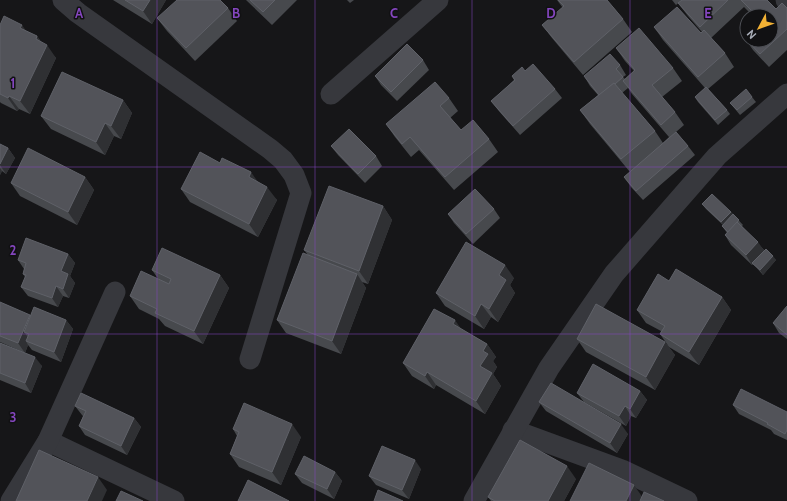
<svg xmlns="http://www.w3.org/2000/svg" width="787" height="501" font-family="Cabin,sans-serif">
<rect width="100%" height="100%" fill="#161618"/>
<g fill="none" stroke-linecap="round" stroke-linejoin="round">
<g stroke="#37383d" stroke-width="21">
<polyline points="63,0 78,13 270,149 283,160 294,175 301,193 250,359"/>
<polyline points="786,0 787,1"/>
<polyline points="331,94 438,0"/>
<polyline points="513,430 622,470 687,501"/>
<polyline points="48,441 174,501"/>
<polyline points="11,501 48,441 115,292"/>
<polyline points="474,501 549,368 614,274 717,156 787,94"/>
</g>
</g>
<g fill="#47494d" fill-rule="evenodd">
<polygon points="113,0 166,0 152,24"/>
<polygon points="246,0 297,0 272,25"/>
<polygon points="347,0 354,0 350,3"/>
<polygon points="557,0 607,0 623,19 632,32 583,75 552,38 542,25 563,8"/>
<polygon points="672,0 682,0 676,5"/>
<polygon points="682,0 767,0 776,9 787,8 787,50 769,67 753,50 744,37 771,16 753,16 744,7 711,38 725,53 734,67 708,89 727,110 730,114 718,125 698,102 695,97 705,88 663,40 654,27 701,33 702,32 688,16 678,3"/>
<polygon points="228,8 237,21 195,61 167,31 157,18"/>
<polygon points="0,25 26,31 37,36 41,42 56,58 30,114 19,109 17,111 1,103 0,102"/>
<path d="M616 48 673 68 682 81 662 97 675 112 684 125 676 132 688 146 695 155 643 200 631 187 624 177 630 172 590 124 580 110 598 95 590 86 584 76 620 65 626 75 623 77 625 79 634 71 625 61ZM628 88 632 94 669 137 663 143 655 131 622 93Z"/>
<polygon points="423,60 429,70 397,101 381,85 375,76"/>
<polygon points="525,71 555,89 562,98 520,135 498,110 491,101 514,80 512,76"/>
<polygon points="752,97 756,102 740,115 730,103"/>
<polygon points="449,98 458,111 450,118 461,130 489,139 498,152 454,190 419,150 411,157 395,137 386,124"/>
<polygon points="123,100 132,113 121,139 114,136 105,155 51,129 41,116"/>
<polygon points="0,144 8,148 15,158 6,174 2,171 0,175"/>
<polygon points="331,146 376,156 382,166 365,183 338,155"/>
<polygon points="85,177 94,190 77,225 20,196 11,183"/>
<polygon points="258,182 277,200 258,237 190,202 181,189"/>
<polygon points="702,204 731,212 743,225 742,226 764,250 776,260 763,275 756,267 753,264 752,265 731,245 725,235 727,233 722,226 723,225 706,209"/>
<polygon points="383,206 392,220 368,284 362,282 366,288 341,354 286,333 277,320 308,255 304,250"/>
<polygon points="494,209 500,218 473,244 454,223 448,214"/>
<polygon points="68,254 75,263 70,276 75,283 69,298 63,296 58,307 28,296 21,287 25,277 23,274 24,269 18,260"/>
<polygon points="152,270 220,275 229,288 203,344 165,326 159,319 139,309 130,296 159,280"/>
<polygon points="514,278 510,285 515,293 498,322 491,317 484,329 445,306 436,293"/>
<polygon points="669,281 722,297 731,310 699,365 669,347 660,334 661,331 646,323 637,310"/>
<polygon points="0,302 31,316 66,320 73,329 61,362 32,350 28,345 25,353 0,342"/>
<polygon points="787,306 787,339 779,333 773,323"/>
<polygon points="461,329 487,344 496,357 493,361 497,367 493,374 501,386 485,414 436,385 434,389 412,376 403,363"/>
<polygon points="577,339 665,342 675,355 655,390 586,352"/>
<polygon points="0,343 42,366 31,393 0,380"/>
<polygon points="640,391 647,400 636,418 631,416 626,426 584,402 577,393"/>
<polygon points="539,402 628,434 617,453 546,411"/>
<polygon points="733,405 787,412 787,440 774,434 771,430 739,414"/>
<polygon points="75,406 134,418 141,427 127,455 85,435 79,426 83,416 82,415"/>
<polygon points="233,429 301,437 281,485 239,467 230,454 237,436"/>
<polygon points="421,469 409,499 376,485 369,476"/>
<polygon points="335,472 342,481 334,499 302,483 295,474"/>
<polygon points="576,479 564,501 491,501 488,497"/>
</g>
<g fill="#2f3033">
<polygon points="150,0 166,0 152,24 143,11"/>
<polygon points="22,25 31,38 20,28"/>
<polygon points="37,36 46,48 47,45 56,58 30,114 20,101 36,39"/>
<polygon points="9,96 19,109 17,111 8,98"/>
<polygon points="123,100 132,113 121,139 111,126"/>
<polygon points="105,123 114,136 105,155 96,142"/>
<polygon points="8,148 15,158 6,174 0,165 0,164"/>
<polygon points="0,168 2,171 0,175"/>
<polygon points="251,172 260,185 249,177"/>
<polygon points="85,177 94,190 77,225 68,212"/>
<polygon points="267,187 277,200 258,237 249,224"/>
<polygon points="383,206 392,220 368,284 359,271"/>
<polygon points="731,212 735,216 725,227 721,222"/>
<polygon points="758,242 765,252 752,265 746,255"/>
<polygon points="68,254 75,263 70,276 75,283 69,298 63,289 61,271"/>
<polygon points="773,256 776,260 763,275 760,270"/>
<polygon points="505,265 514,278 510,285 515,293 498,322 489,309 499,275"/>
<polygon points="357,274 366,288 341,354 332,341"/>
<polygon points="220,275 229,288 203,344 194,331"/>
<polygon points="56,286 63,296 58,307 52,298"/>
<polygon points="722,297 731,310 699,365 689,352"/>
<polygon points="481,304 491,317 484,329 475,316"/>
<polygon points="30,315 37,324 29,334 24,332 30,340 26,341 28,345 25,353 18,343"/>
<polygon points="66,320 73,329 61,362 54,352"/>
<polygon points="455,320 464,333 453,324"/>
<polygon points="665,342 675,355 655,390 646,377"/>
<polygon points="487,344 496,357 493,361 497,367 493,374 501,386 485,414 476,401 483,351"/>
<polygon points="35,357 42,366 31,393 25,383"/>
<polygon points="427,372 436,385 434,389 425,376"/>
<polygon points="640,391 647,400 636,418 630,409"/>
<polygon points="625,406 631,416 626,426 619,416"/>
<polygon points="134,418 141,427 127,455 121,446"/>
<polygon points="292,424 301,437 281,485 272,472"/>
<polygon points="621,424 628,434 617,453 610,443"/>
<polygon points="415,460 421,469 409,499 402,490"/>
<polygon points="567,466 576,479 564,501 548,501"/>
<polygon points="335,472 342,481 334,499 327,489"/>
<polygon points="98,477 107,490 102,501 87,501"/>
<polygon points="634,485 643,498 642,501 626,501"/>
</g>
<g fill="#525359" stroke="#5f6168">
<polygon points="125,0 150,0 143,11"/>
<polygon points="177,0 220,0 228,8 186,48 157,18"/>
<polygon points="250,0 275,0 263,12"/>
<polygon points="558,0 607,0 623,19 574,62 542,25 564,6"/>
<polygon points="682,0 728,0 700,27 678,3"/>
<polygon points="741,0 767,0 776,9 782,3 787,8 787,29 760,54 744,37 747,34 747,40 771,40 771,16 757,16"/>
<polygon points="677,7 701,33 704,30 725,53 698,77 654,27"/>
<polygon points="4,16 22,25 20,28 37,36 36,39 47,45 20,101 9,96 8,98 0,94 0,25"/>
<polygon points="639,28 673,68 652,85 675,112 661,125 623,81 635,70 616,48"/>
<polygon points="407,44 423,60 391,92 375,76"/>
<polygon points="610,54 620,65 616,69 623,77 615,84 614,83 599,95 584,76"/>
<polygon points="533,64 555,89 513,126 491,101 515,80 512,76 522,67 525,71"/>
<polygon points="62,72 123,100 111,126 105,123 96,142 41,116"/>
<polygon points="435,82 449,98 440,106 461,130 473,120 489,139 445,177 410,137 402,144 386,124"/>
<polygon points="614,83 655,131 621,159 580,110"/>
<polygon points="706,87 727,110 715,120 695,97"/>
<polygon points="746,89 752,97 737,110 730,103"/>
<polygon points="349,129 376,156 358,174 331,146"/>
<polygon points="676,132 688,146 636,191 624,177"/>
<polygon points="0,144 8,148 0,164"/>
<polygon points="28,148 85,177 68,212 11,183"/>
<polygon points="200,152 220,163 222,158 251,172 249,177 267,187 249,224 181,189"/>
<polygon points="329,186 383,206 359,271 304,250"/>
<polygon points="475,189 494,209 466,234 448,214"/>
<polygon points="712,194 731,212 721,222 702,204"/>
<polygon points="733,214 739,220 728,232 722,226"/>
<polygon points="737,222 758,242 746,255 725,235"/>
<polygon points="26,238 68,254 61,271 68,274 63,289 56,286 52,298 21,287 26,275 23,274 26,263 18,260"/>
<polygon points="466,242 505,265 499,275 506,280 489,309 481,304 475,316 436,293"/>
<polygon points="162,248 220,275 194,331 155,313 157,309 130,296 141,271 169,284 171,279 152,270"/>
<polygon points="766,249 773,256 760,270 752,263"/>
<polygon points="303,253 357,274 332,341 277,320"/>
<polygon points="676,269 722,297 689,352 660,334 665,326 637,310 658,274 669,281"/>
<polygon points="0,302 30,315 18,343 0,336"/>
<polygon points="596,304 665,342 646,377 577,339"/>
<polygon points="787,306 787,335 773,323"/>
<polygon points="34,307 66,320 54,352 26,341 29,334 24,332"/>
<polygon points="434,309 455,320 453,324 487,344 483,351 488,354 480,366 492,373 476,401 427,372 425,376 403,363"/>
<polygon points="0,343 35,357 25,383 0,373"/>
<polygon points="593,364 640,391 630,409 625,406 619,416 577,393"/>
<polygon points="551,383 621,424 610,443 539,402"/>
<polygon points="741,389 787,412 787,430 785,434 767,424 768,423 733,405"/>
<polygon points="81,393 134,418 121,446 79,426 86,411 75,406"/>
<polygon points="244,403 292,424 272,472 230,454 239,432 233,429"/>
<polygon points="520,440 567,466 548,501 495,501 488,497"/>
<polygon points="382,446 415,460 402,490 369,476"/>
<polygon points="39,450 98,477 87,501 16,501"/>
<polygon points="304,456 335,472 327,489 295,474"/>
<polygon points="589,463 634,485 626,501 570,501"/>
<polygon points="248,480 289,501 238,501"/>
<polygon points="378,490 403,501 374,501"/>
<polygon points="121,491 143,501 116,501"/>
<polygon points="644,492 664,501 640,501"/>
</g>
<path fill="none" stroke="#8446be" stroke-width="1" stroke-opacity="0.55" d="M157 0V501M315 0V501M472 0V501M630 0V501M0 167H787M0 334H787"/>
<g font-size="13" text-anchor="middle" font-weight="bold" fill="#8446be" stroke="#111113" stroke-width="3" stroke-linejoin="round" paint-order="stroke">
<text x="79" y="18">A</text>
<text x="236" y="18">B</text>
<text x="394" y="18">C</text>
<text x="551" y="18">D</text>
<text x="708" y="18">E</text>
<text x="13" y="88">1</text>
<text x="13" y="255">2</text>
<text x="13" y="422">3</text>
</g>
<g transform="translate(759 28) rotate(229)"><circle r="19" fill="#111113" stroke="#4d4f55"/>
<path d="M0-3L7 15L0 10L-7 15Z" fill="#f2b134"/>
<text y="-6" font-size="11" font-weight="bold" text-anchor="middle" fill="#a8adb8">N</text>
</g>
</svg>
